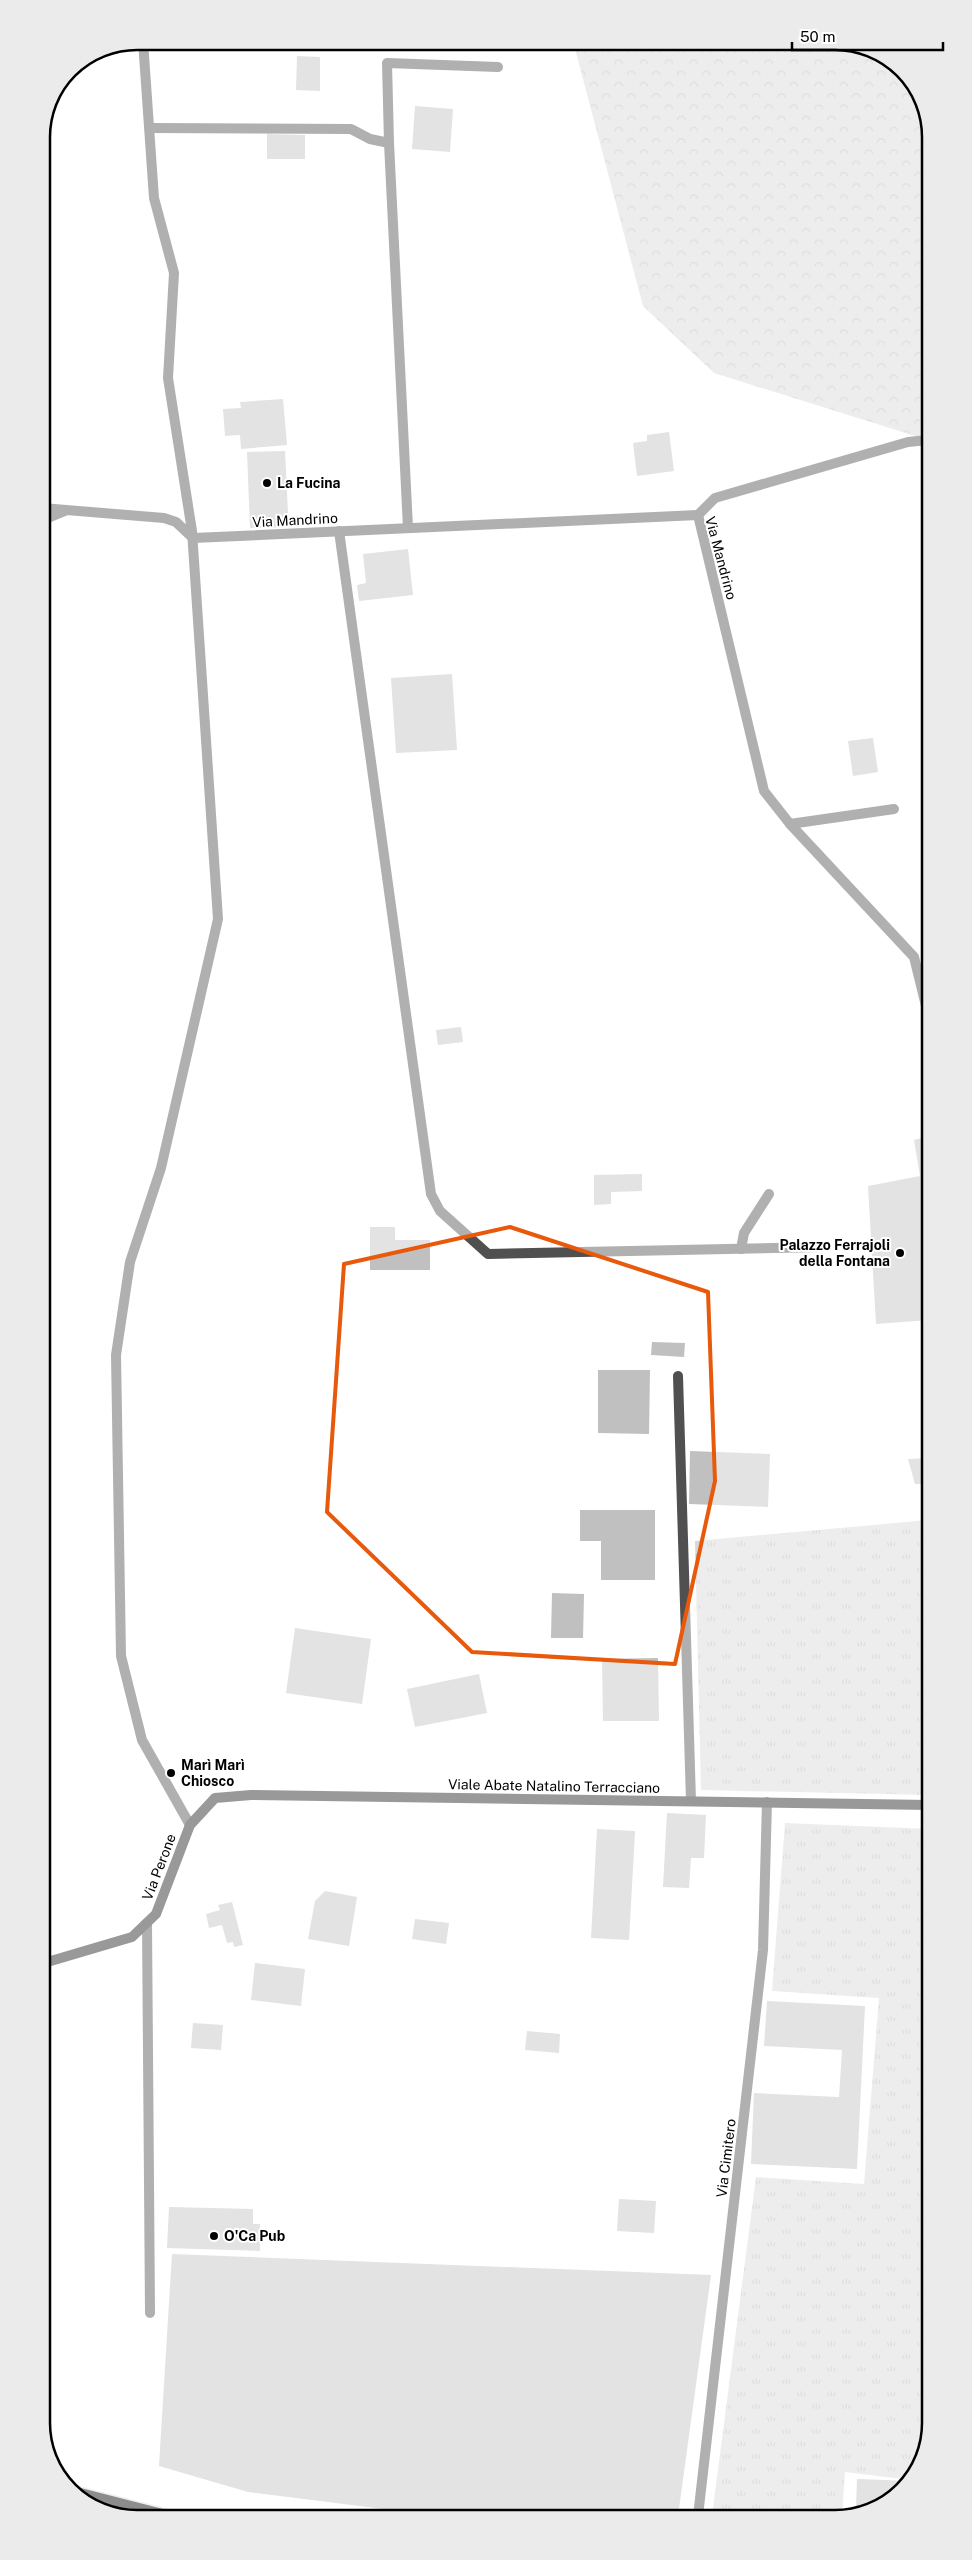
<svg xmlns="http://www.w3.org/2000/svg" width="972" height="2560" font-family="'Public Sans',sans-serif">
<defs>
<pattern id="grass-tufts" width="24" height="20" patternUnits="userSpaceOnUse" patternTransform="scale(1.25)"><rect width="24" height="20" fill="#d7d7d7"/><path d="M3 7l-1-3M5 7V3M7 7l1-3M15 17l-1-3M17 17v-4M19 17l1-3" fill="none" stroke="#b7b7b7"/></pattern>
<pattern id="forest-crowns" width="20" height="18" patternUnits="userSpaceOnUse" patternTransform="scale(1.25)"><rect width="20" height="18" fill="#d7d7d7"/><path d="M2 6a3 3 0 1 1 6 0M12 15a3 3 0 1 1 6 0" fill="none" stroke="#b7b7b7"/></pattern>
</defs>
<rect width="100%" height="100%" fill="#fff"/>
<g fill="url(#grass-tufts)">
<polygon points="929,1520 930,1795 701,1790 695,1541"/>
<polygon points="785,1823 930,1829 931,2423 911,2480 845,2472 842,2515 712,2516 756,2177 864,2184 879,1998 772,1991"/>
</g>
<polygon fill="url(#forest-crowns)" points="573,41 841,41 898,65 927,112 928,440 714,373 643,306"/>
<g fill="#c0c0c0">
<polygon points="409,41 455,41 455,49 408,47"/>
<polygon points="297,56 320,57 320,91 296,90"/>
<polygon points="415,106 453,109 450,152 412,149"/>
<polygon points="267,134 305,135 305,159 267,159"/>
<polygon points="283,399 287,445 241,449 240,435 225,436 223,409 241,408 240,402"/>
<polygon points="669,432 674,471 637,476 633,443 647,441 647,435"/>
<polygon points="285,451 288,513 284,513 284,527 250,528 247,452"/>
<polygon points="408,549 413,595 359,601 357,585 366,583 363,554"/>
<polygon points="452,674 457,750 396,753 391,678"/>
<polygon points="873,738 878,772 853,776 848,741"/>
<polygon points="923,771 928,771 928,797 924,798"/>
<polygon points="461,1027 463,1042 438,1045 436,1030"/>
<polygon points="929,1136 929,1320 876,1324 868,1186 920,1176 914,1140"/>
<polygon points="642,1174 642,1191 611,1192 611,1204 594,1205 594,1175"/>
<polygon points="370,1227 395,1227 395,1240 430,1240 430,1270 370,1270"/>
<polygon points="652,1342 685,1343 684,1357 651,1355"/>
<polygon points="598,1370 650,1370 649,1434 598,1433"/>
<polygon points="690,1451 770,1454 768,1507 689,1504"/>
<polygon points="929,1458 929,1497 926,1498 923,1484 915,1484 908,1459"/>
<polygon points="580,1510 655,1510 655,1580 601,1580 601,1541 580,1541"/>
<polygon points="552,1593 584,1594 583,1638 551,1638"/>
<polygon points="295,1628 371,1639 362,1704 286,1693"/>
<polygon points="658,1658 659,1721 603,1721 602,1659"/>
<polygon points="479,1674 487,1713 415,1727 407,1689"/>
<polygon points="667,1813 706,1815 704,1858 691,1858 689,1888 663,1887"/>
<polygon points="597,1829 635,1831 629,1940 591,1938"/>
<polygon points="325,1891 357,1897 349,1946 308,1939 315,1901"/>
<polygon points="232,1902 243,1945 234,1947 233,1942 227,1943 222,1925 209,1928 206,1914 220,1910 218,1905"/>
<polygon points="415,1919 449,1923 446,1944 412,1939"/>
<polygon points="255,1963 305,1969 301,2006 251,2000"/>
<polygon points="767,2001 865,2006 857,2169 751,2164 754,2093 839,2097 842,2050 764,2046"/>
<polygon points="193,2023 223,2025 221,2050 191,2048"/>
<polygon points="527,2031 560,2034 559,2053 525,2050"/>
<polygon points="619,2199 656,2201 654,2233 617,2231"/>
<polygon points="169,2207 253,2209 253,2224 260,2224 260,2251 167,2248"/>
<polygon points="172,2254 711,2275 678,2516 447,2517 248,2492 159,2466"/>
<polygon points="857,2479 911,2481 869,2509 856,2509"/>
</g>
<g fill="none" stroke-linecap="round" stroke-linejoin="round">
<g stroke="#dbdbdb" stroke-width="18">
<polyline id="highway" points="74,2494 168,2518"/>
</g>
<g stroke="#505050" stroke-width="10">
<polyline points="143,41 154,198 174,273 168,378 192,531 218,919 161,1168 130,1262 116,1355 121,1656 142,1740 190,1825"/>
<polyline points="151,128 351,129 370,139 389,143 408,528"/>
<polyline points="389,143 387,63 498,67"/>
<polyline points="42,508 164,518 176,522 193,538"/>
<polyline points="698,515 715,498 908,442 928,440"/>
<polyline points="42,526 48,518 65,511"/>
<polyline points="339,531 431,1194 440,1211 488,1254 821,1247"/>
<polyline points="790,824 894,809"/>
<polyline points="741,1249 744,1233 769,1194"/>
<polyline points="678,1376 691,1801"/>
<polyline points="147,1923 150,2313"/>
</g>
<g stroke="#505050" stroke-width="10">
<polyline points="193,538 698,515 764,791 790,824 914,957 929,1018"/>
<polyline points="698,2516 763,1950 767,1802"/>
</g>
<polyline stroke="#1d1d1d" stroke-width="10" points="44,1963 132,1937 156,1914 190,1825 215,1798 251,1795 930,1805"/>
<use href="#highway" stroke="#000" stroke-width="15"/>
</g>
<path d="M0 0H972V2560H0ZM510 1227 708 1292 715 1481 675 1664 472 1652 327 1512 344 1264Z" fill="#fff" fill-opacity=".55" fill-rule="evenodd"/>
<path fill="none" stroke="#e8590c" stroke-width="4" stroke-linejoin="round" d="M510 1227 708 1292 715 1481 675 1664 472 1652 327 1512 344 1264Z"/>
<g fill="#000" stroke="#fff" stroke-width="2">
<circle cx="267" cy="483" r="5"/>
<circle cx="900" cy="1253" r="5"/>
<circle cx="171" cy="1773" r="5"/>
<circle cx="214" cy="2236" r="5"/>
</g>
<g text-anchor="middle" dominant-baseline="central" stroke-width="4" stroke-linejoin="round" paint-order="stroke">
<g font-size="14" font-weight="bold" fill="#000" stroke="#fff" text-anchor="start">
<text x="277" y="483">La Fucina</text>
<text x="890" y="1245" text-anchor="end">Palazzo Ferrajoli<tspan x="890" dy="16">della Fontana</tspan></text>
<text x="181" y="1765">Marì Marì<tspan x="181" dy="16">Chiosco</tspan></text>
<text x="224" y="2236">O'Ca Pub</text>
</g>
<g font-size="14" fill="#000" stroke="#fff">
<text transform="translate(295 520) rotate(-3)">Via Mandrino</text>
<text transform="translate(721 558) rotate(75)">Via Mandrino</text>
<text transform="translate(554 1786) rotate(1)">Viale Abate Natalino Terracciano</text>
<text transform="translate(159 1867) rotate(-69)">Via Perone</text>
<text transform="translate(726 2158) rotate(-83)">Via Cimitero</text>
</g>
</g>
<path d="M0 0H972V2560H0ZM137 50H835A87 87 0 0 1 922 137V2423A87 87 0 0 1 835 2510H137A87 87 0 0 1 50 2423V137A87 87 0 0 1 137 50Z" fill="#ebebeb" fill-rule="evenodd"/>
<path fill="none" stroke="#000" stroke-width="2.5" d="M137 50H835A87 87 0 0 1 922 137V2423A87 87 0 0 1 835 2510H137A87 87 0 0 1 50 2423V137A87 87 0 0 1 137 50Z"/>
<path d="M792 42v8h151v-8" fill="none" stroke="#000000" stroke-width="2.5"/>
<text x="800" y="42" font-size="15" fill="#000000" stroke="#ffffff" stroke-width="4" paint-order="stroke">50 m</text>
</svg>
